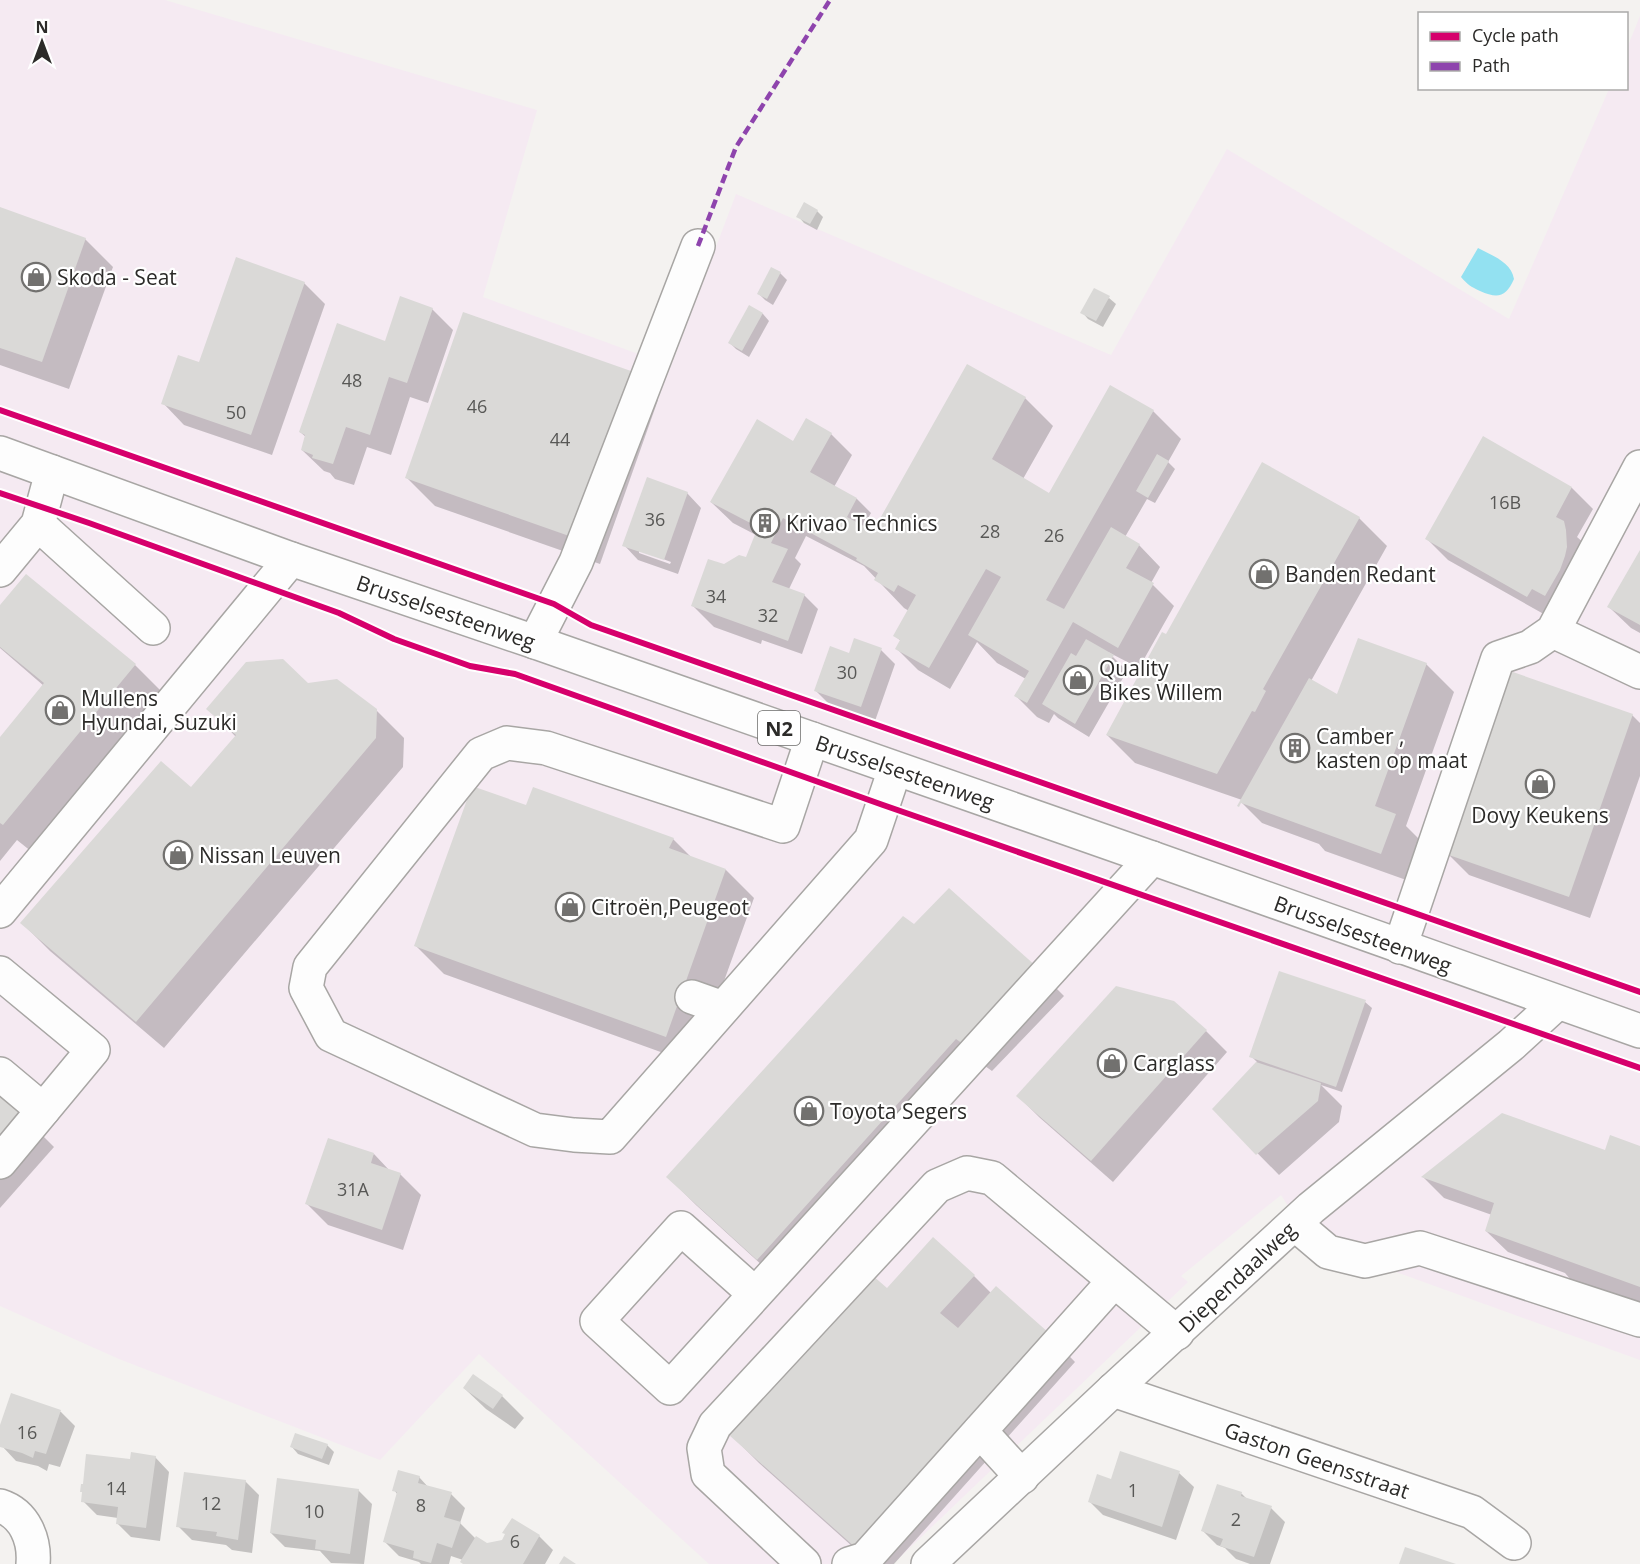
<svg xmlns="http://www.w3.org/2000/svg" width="1640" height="1564" font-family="'Open Sans',sans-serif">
<rect width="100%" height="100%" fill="#f4f2f0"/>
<polygon fill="#f5eaf2" points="0,0 165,0 537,110 483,297 671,366 736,194 1111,355 1227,149 1509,319 1609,89 1626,88 1627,48 1640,16 1640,1360 1310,1241 1281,1195 1181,1276 1188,1282 893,1564 709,1564 479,1354 380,1460 119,1359 0,1306"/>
<path fill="#93e1f1" d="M1478 248C1493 256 1511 262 1514 279 1506 297 1498 299 1480 291 1471 287 1467 284 1461 277Z"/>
<g fill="#0003" fill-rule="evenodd">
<polygon points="0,209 85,239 113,267 69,389 0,365"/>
<polygon points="817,211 823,217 817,230 804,223 798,216"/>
<polygon points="772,269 780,273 787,280 773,305 765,300 758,293"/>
<polygon points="304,283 325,304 272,455 184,425 163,403 200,364"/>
<polygon points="1109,298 1116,304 1103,327 1088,319 1082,312"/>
<polygon points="750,307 763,314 769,321 749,357 736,349 730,343"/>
<polygon points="432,309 453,330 428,403 410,397 391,455 367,447 354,485 335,479 330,473 324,471 302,450 306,437 300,432 386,343"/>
<polygon points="464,313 630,372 658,400 600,564 435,506 407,478"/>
<polygon points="1025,398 1053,426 1023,479 1048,494 1153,411 1181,439 1168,462 1175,469 1155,503 1147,499 1125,537 1139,545 1160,567 1151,583 1174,606 1139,668 1108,652 1127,671 1089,737 1058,718 1054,714 1049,723 1037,717 1016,696 1026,679 997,663 977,642 950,689 918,670 897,649 901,641 895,636 909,611 904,608 864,566 806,536 795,558 801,564 789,589 804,595 818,609 802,654 762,640 761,644 714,627 693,606 725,566 747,559 756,535 733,523 711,502 793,443 831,434 852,455 834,487 857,499 871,513 863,527 873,533"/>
<polygon points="1484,438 1572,488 1593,509 1577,537 1585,544 1549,617 1448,560 1427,539"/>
<path d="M687 493 701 508 678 574 638 560 624 545ZM639 550 671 562 670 564 639 553Z"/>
<polygon points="1359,518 1387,546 1311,681 1338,696 1426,664 1454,692 1406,826 1423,843 1409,881 1325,851 1319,844 1262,823 1241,802 1242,800 1135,763 1107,735 1166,636"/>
<polygon points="1640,553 1640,633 1631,628 1609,607"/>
<polygon points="0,608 135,665 163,693 32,852 17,840 0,861 0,739 44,686 0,648"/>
<polygon points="881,650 895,664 875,721 830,705 816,691 850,655"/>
<polygon points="208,708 376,710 404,738 403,767 164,1048 50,951 22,923 191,789 236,737"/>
<polygon points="1632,715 1640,723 1640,776 1590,918 1469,875 1448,854"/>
<polygon points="527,806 673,839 691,857 726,870 754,898 694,1064 444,974 416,946"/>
<polygon points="914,927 1036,968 1064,996 992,1071 985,1066 786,1287 696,1205 668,1177"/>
<polygon points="1365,1002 1372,1008 1342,1092 1321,1085 1342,1106 1339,1122 1279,1175 1214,1109 1257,1062 1251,1056"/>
<polygon points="1206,1031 1227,1052 1113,1182 1039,1117 1018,1096"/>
<polygon points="0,1095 26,1119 54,1147 0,1208"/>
<polygon points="1640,1147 1640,1304 1571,1280 1565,1273 1508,1252 1486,1231 1492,1215 1444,1198 1423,1177"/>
<polygon points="374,1154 390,1171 400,1174 421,1195 403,1250 328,1225 307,1204"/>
<polygon points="974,1276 991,1293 1048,1334 1075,1362 894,1564 872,1564 759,1463 731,1435 887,1291"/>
<polygon points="473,1376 502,1396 524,1418 515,1429 486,1409 464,1388"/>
<polygon points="12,1394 61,1412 75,1426 60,1467 49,1464 47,1471 38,1466 16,1461 2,1446 0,1429"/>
<polygon points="327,1445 334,1452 329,1465 298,1454 292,1447"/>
<polygon points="155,1457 169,1472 160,1541 131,1537 117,1523 118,1518 97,1515 83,1501 131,1461"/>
<polygon points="1179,1473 1194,1487 1176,1540 1103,1515 1089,1501 1112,1481"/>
<polygon points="419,1477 429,1488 451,1494 465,1508 460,1523 476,1539 487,1544 539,1536 553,1550 545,1564 464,1564 463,1560 451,1556 449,1564 421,1564 419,1562 399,1556 385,1542 398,1495 394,1490"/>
<polygon points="245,1481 259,1495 252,1553 232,1550 226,1545 192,1540 178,1526"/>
<polygon points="1218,1486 1242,1494 1248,1500 1271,1508 1285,1522 1270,1564 1250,1564 1236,1559 1225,1548 1217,1545 1203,1531"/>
<polygon points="358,1490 372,1504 364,1564 331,1563 320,1551 285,1547 271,1533"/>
</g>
<g fill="#dad9d7">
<polygon points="804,202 818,210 810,224 796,217"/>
<polygon points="0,207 86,238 42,362 0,348"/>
<polygon points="236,257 305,282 251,435 161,404 178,355 199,362"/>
<polygon points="771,267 781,272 767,299 757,294"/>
<polygon points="1094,288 1110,296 1096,321 1080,313"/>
<polygon points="400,296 433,308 407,383 389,377 370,435 346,427 333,464 312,458 313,455 301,450 305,435 299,432 337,323 385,341"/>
<polygon points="749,305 763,313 742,351 728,343"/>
<polygon points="463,312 631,371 575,530 572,537 405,478"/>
<polygon points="967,364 1026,397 992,459 1049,493 1110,385 1154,410 1046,600 1064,609 1111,527 1140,544 1126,568 1154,583 1118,648 1073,622 1027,703 1014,696 1029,671 968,635 1001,577 986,569 929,668 895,649 900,640 893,636 916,595 898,585 894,592 874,580 878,573 856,560 857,558 783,518 771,543 788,549 772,582 805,594 788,641 691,606 708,559 724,564 739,555 746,557 758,527 710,502 757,419 793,441 806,418 832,433 810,472 857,498 847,517 873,531"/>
<polygon points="1483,436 1572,487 1556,517 1564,521 1566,530 1567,547 1565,556 1560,570 1545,596 1532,589 1527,597 1425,539"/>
<polygon points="1157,454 1169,461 1148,498 1136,491"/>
<polygon points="1262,462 1360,517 1263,689 1266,691 1255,712 1252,711 1217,774 1106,735 1162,632 1166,634"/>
<polygon points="647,477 688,492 664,560 622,546"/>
<polygon points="1640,550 1640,625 1607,607"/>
<polygon points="26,574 136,664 3,825 0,823 0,737 44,683 0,647 0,605"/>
<polygon points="854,638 882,648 861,707 814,691 830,646 849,653"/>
<polygon points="1358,638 1427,663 1375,806 1396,814 1381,854 1241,803 1239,807 1237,806 1309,678 1337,694"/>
<polygon points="1086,639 1114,655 1075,724 1042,704 1071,653 1076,656"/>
<polygon points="283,659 308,683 337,679 377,709 376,738 136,1022 20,923 161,761 191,787 236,735 206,709 246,662"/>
<polygon points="1510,671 1633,714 1569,897 1446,854"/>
<polygon points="472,786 526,805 533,787 674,838 669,848 726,869 666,1037 414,946"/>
<polygon points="949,888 1037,967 963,1044 956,1039 757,1260 666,1177 903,916 914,924"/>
<polygon points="1279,971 1366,1000 1336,1087 1249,1057"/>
<polygon points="1116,986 1174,1001 1207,1030 1091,1161 1016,1096"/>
<polygon points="1256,1062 1321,1083 1318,1101 1256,1155 1212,1109"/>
<polygon points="0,1093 27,1118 0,1149"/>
<polygon points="1502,1113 1605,1150 1610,1135 1640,1146 1640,1287 1485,1231 1494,1203 1421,1177"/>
<polygon points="328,1138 374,1153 371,1163 401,1173 382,1230 305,1204"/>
<polygon points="933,1237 975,1275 940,1313 958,1328 996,1286 1049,1333 856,1548 729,1435 872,1275 887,1288"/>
<polygon points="473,1374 503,1395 493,1409 463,1388"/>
<polygon points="11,1393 61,1410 46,1454 35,1451 33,1458 22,1453 0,1447 0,1425"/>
<polygon points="295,1433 328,1444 322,1459 290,1447"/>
<polygon points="1120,1451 1180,1471 1162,1527 1088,1502 1097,1474 1111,1479"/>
<polygon points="131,1452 156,1456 146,1528 116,1524 118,1507 81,1502 82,1492 80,1492 81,1484 83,1484 86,1454 130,1459"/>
<polygon points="398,1470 420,1476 418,1483 452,1492 444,1517 461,1522 452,1548 437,1543 431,1563 413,1558 414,1551 383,1542 397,1492 392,1491"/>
<polygon points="184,1472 246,1480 238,1540 216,1536 217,1532 176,1527"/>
<polygon points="277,1478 359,1489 350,1554 315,1549 316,1540 270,1533"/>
<polygon points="1217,1484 1242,1492 1241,1496 1272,1506 1254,1557 1220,1546 1223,1539 1201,1531"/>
<polygon points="512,1518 540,1535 523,1564 463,1564 460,1562 476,1536 487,1543 502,1540 505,1534 502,1533"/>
<polygon points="1405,1547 1456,1564 1399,1564"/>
<polygon points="564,1556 576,1564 559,1564"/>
</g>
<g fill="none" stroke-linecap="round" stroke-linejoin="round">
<g stroke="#a8a6a4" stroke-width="36">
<g id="minor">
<polyline points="38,524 153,628"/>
<polyline points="0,570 38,524 52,472"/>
<polyline points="1553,631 1640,672"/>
<polyline points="535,642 576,562 698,246"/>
<polyline points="812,739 783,826 546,748 507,743 481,754 310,967 306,988 331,1035 535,1130 574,1135 610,1137 871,840 895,769"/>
<polyline points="0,911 291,559"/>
<polyline points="1400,947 1498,658 1530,647 1553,631 1640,467"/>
<polyline points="0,973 93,1050 0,1162"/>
<polyline points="692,997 723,1008"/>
<polyline points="0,1074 43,1110"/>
<polyline points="1295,1224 1328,1252 1365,1261 1420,1248 1640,1320"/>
<polyline points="755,1294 681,1228 597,1321 670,1388 1152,858"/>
<polyline points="1113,1390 1472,1512 1514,1543"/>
<polyline points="980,1431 1022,1477"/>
<path d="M0 1506C25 1514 35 1540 33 1564"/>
<polyline points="804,1564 708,1474 704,1448 715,1425 937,1186 967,1173 992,1178 1177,1333"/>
<polyline points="849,1564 865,1559 1114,1281"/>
<polyline points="928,1564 1113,1390 1311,1208 1511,1045 1557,1003"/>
</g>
</g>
<g stroke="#a8a6a4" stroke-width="36">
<polyline id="major" points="0,453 291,559 535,642 1152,858 1640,1031"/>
</g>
<use href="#minor" stroke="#fdfdfd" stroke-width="33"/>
<use href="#major" stroke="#fdfdfd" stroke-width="33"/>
<polyline stroke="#8e44ad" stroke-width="4.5" stroke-dasharray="9 4.5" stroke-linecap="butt" points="698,246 736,147 830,0"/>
<g stroke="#fff" stroke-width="10">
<g id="cycleway">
<polyline points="0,410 554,604 591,625 1640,992"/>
<polyline points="0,493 89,523 339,613 394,639 470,666 515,674 883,805 1640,1068"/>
</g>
</g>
<use href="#cycleway" stroke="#d6006c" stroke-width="6"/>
</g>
<defs>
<g id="shop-ring" transform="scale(1.5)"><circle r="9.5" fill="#fff" stroke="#72716f" stroke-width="1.5"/><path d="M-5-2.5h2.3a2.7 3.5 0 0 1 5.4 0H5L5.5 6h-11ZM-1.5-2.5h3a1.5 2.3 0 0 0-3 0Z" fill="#72716f"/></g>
<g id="building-ring" transform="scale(1.5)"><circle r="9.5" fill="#fff" stroke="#72716f" stroke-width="1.5"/><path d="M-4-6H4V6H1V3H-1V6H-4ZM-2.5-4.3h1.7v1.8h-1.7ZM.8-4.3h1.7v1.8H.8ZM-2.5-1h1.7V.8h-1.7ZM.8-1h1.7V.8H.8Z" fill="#72716f"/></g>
</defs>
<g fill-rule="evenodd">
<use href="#shop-ring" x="36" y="277"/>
<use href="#building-ring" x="765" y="523"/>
<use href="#shop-ring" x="1264" y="574"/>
<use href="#shop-ring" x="1078" y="680"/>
<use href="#shop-ring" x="60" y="710"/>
<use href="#building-ring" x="1295" y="748"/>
<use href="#shop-ring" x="1540" y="784"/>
<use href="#shop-ring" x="178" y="855"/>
<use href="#shop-ring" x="570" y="907"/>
<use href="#shop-ring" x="1112" y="1063"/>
<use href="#shop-ring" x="809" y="1111"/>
</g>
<g text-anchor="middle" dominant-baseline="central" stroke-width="4.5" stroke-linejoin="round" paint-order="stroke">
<g font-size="18" fill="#585856">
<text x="352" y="380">48</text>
<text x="477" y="406">46</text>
<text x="236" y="412">50</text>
<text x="560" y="439">44</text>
<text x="1505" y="502">16B</text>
<text x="655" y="519">36</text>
<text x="990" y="531">28</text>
<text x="1054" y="535">26</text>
<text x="716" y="596">34</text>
<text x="768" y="615">32</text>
<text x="847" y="672">30</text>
<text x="353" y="1189">31A</text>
<text x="27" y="1432">16</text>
<text x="116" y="1488">14</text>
<text x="1133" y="1490">1</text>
<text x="211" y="1503">12</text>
<text x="421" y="1505">8</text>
<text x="314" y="1511">10</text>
<text x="1236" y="1519">2</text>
<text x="515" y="1541">6</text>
</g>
<rect fill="#fff" stroke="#6b6b69" stroke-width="1.5" x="758" y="711" width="42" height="34" rx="4.5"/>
<g font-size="20" font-weight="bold" fill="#2c2b29">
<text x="779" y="728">N2</text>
</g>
<g font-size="21" fill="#2c2b29" stroke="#fff" text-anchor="start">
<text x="57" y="277">Skoda - Seat</text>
<text x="786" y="523">Krivao Technics</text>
<text x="1285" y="574">Banden Redant</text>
<text x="1099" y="668">Quality<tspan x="1099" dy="24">Bikes Willem</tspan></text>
<text x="81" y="698">Mullens<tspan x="81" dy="24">Hyundai, Suzuki</tspan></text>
<text x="1316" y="736">Camber ,<tspan x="1316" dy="24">kasten op maat</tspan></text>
<text x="1540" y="815" text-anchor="middle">Dovy Keukens</text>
<text x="199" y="855">Nissan Leuven</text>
<text x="591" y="907">Citroën,Peugeot</text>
<text x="1133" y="1063">Carglass</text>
<text x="830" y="1111">Toyota Segers</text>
</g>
<g font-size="21" fill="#2c2b29" stroke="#fff">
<text transform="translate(446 612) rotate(19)">Brusselsesteenweg</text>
<text transform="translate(905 772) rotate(19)">Brusselsesteenweg</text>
<text transform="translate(1363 934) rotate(20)">Brusselsesteenweg</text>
<text transform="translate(1237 1277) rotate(-43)">Diependaalweg</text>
<text transform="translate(1317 1460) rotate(19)">Gaston Geensstraat</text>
</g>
</g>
<rect x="1418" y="12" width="210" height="78" fill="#ffffff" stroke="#abaaa9" stroke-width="1.5"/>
<rect x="1430" y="32" width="30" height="9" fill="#d6006c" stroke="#abaaa9" stroke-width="1.5"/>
<text x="1472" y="42" font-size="18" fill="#2c2b29">Cycle path</text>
<rect x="1430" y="62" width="30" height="9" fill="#8e44ad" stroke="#abaaa9" stroke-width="1.5"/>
<text x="1472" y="72" font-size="18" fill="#2c2b29">Path</text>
<g transform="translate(42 42)" stroke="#ffffff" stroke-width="4.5" paint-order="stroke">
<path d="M0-4.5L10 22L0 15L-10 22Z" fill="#2c2b29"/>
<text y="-9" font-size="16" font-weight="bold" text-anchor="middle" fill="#2c2b29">N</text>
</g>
</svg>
